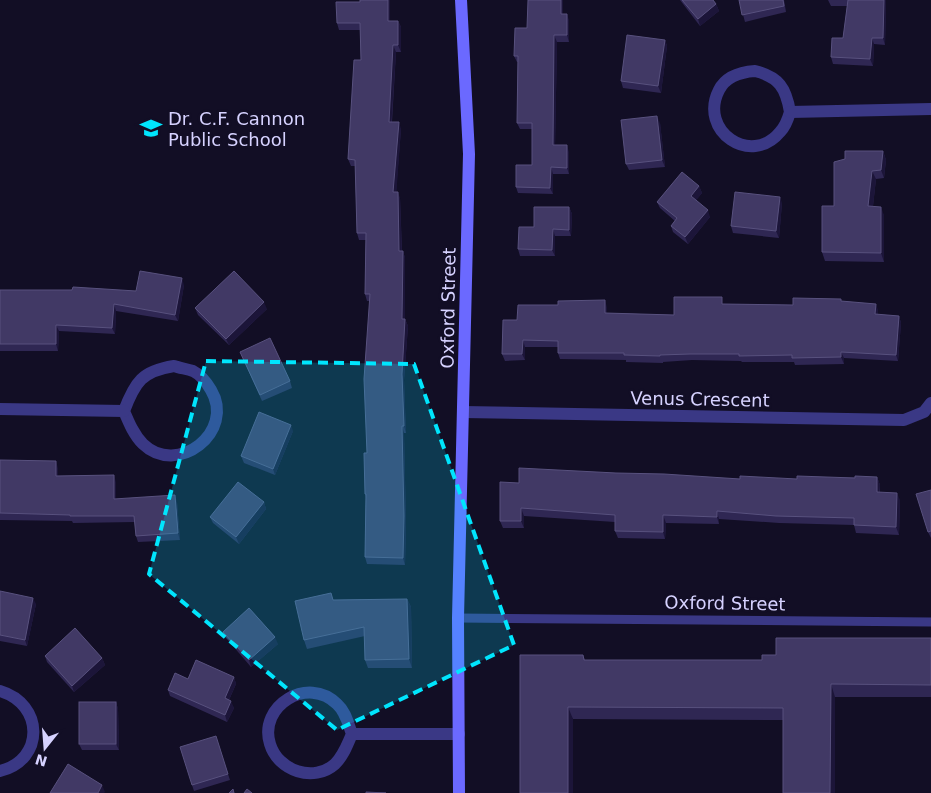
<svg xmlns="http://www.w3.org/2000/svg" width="931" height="793" font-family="'DejaVu Sans',sans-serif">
<rect width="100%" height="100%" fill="#120e25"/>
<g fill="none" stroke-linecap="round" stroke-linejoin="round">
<polyline stroke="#3a3885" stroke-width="9" points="458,618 931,622"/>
<g stroke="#3a3885" stroke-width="12">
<path d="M755 71C779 77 786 88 790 112 788 119 785 127 780 132 751 167 698 131 719 90 726 76 741 72 755 71Z"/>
<polyline points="790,112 931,109"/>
<path d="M174 366C180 368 187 369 193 371 201 375 207 383 211 390 236 432 177 477 143 444 134 435 129 423 124 411 135 382 142 371 174 366Z"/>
<polyline points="0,409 124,411"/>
<polyline points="463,412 904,420 924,412 931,403"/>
<path d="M0 691C44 704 45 760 0 771"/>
<path d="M352 734C348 724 346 712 337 704 308 675 258 706 270 744 278 771 314 783 335 764 344 755 347 745 352 734H459"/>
</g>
<polyline stroke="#6b69ff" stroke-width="12" points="459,793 458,618 469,154 461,0"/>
</g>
<g fill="#2f2753">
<polygon points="390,0 390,21 398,21 401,27 401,52 396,52 392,122 401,129 396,192 400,198 402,251 403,251 405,258 405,319 408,326 404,380 406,433 404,433 406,523 405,565 367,564 365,557 366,498 365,494 367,453 370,301 367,301 365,294 366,240 359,240 357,233 355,166 351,166 348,159 361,60 360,30 339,30 337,23 360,2"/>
<polygon points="680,0 713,0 716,4 719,11 700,26"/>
<polygon points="739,0 784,0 786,12 745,22"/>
<polygon points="828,0 886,0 885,45 874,44 873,66 833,64 831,57 843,38 847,6 831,6"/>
<polygon points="563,14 569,20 569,42 557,42 555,145 569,152 569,174 553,174 553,194 518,193 516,187 532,165 532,129 520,129 517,123 518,62 517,62 514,56 527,28"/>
<polygon points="665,40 667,46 661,93 623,88 621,81"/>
<polygon points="660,123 665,167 629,170 626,164"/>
<polygon points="883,151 886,160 884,178 876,179 873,206 884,215 884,262 825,261 822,252 834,206"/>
<polygon points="699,186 702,193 696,200 710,217 688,244 673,232 671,226 675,221 660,208 657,202"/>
<polygon points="782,203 779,238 733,233 731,226"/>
<polygon points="569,207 572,214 571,236 555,236 555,256 520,256 518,249 534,227"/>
<polygon points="184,285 178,321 116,311 115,334 59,331 58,351 0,351 0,290 136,291"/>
<polygon points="842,301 878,310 878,315 899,316 901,323 898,361 844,358 844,364 795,365 794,362 742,362 741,361 692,360 663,362 663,363 626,362 626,360 560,359 558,353 558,347 525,347 525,360 505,361 502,354 517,320 607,307 607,313 674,315 724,304 793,305"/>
<polygon points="195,308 267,309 229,345 198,315"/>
<polygon points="240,352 290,381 292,388 262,401"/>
<polygon points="293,431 275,475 244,463 241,456"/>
<polygon points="0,460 58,468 58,476 116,482 116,499 177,502 180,540 138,542 136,536 135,522 73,523 72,521 0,520"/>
<polygon points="616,473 740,479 797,479 877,477 880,485 880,492 900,500 899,535 856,533 854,525 779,523 719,519 719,524 666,523 665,539 618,538 615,531 615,522 524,516 524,528 503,528 500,521 519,483"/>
<polygon points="931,490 931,538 928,532"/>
<polygon points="264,502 266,509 239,544 213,523 210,517"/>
<polygon points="0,591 36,604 27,646 0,641"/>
<polygon points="407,599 411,607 412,668 368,668 365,660 365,636 307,649 304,640 334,600"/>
<polygon points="223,632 278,644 251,667 226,638"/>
<polygon points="931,638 931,697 835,697 835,793 783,793 783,720 573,719 520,655 583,655 585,660 762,660 776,655"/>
<polygon points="45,656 102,658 105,665 74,692 47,662"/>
<polygon points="234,677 236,684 229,700 234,708 227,722 170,696 168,690 188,679"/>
<polygon points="116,702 118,709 119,750 82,750 79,744"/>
<polygon points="218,743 230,780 194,791 192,785"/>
</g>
<g fill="#1c1539">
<polygon points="388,0 390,0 390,27 388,21"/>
<polygon points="561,0 563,0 563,20 561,14"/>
<polygon points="884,0 886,0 885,45 883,38"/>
<polygon points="716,4 719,11 700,26 698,19"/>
<polygon points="567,14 569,20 569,42 567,35"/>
<polygon points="398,21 401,27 401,52 398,45"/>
<polygon points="554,35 557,42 555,151 553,145"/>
<polygon points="872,38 874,44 873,66 870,59"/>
<polygon points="665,40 667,46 661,93 658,86"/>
<polygon points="393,45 396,52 391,128 389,122"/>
<polygon points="657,116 660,123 665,167 662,160"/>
<polygon points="399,122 401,129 396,198 393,192"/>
<polygon points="567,145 569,152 569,174 567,168"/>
<polygon points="883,151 886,160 884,178 881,170"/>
<polygon points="551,167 553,174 553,194 550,188"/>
<polygon points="872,171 876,179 872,215 868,206"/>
<polygon points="699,186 702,193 694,203 691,196"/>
<polygon points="398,192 400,198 402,258 399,251"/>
<polygon points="780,197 782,203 779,238 776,231"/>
<polygon points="569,207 572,214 571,236 569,230"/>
<polygon points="881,207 884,215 884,262 881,253"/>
<polygon points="708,210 710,217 688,244 685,237"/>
<polygon points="553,229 555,236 555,256 552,250"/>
<polygon points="403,251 405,258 405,325 402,319"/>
<polygon points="182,278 184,285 178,321 175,315"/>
<polygon points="605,300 607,307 607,319 605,313"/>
<polygon points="264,302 267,309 229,345 226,339"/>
<polygon points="114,304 116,311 115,334 112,328"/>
<polygon points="876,304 878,310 878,321 875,314"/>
<polygon points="899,316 901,323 898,361 896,355"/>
<polygon points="405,319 408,326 404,380 406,433 404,426 402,374"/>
<polygon points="56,325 59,331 58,351 56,344"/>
<polygon points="523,340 525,347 525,360 522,354"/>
<polygon points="841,352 844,358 844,364 841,357"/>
<polygon points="291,425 293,431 275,475 273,469"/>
<polygon points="402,426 404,433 406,523 405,565 403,558"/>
<polygon points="56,461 58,468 58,482 56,476"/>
<polygon points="114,475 116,482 116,506 114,499"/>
<polygon points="877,477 880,485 879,499 877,492"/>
<polygon points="897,493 900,500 899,535 896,527"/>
<polygon points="175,495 177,502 180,540 178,533"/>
<polygon points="264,502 266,509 239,544 236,537"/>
<polygon points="521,508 524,516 524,528 521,521"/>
<polygon points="717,511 719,519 719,524 717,517"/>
<polygon points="663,515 666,523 665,539 663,532"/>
<polygon points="33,598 36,604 27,646 25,640"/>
<polygon points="407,599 411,607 412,668 409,659"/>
<polygon points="275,637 278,644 251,667 249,660"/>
<polygon points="102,658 105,665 74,692 72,686"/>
<polygon points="234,677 236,684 227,704 225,698"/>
<polygon points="831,684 835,697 835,793 830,793"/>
<polygon points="231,701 234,708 227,722 225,715"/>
<polygon points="116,702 118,709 119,750 116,744"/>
<polygon points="568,707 573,719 573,793 568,793"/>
<polygon points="102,785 105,792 104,793 98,793"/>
</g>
<g fill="#413965" stroke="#58517e">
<polygon points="360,0 388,0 388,21 398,21 398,45 393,45 389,122 399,122 393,192 398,192 399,251 403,251 402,319 405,319 402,374 404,426 402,426 404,516 403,558 365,557 366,494 365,494 364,453 367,453 364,379 370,294 365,294 366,233 357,233 355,160 348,159 354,60 361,60 360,23 337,23 336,2 360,2"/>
<polygon points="528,0 561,0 561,14 567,14 567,35 554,35 553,145 567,145 567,168 551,167 550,188 516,187 516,165 532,165 532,123 517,123 518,56 514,56 515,28 527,28"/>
<polygon points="682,0 713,0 716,4 698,19"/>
<polygon points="739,0 783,0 784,6 742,15"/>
<polygon points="848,0 884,0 883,38 872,38 870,59 831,57 832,38 843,38"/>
<polygon points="627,35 665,40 658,86 621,81"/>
<polygon points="657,116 662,160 626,164 621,120"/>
<polygon points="845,151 883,151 881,170 872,171 868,206 881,207 881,253 822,252 822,206 834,206 834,162 845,159"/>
<polygon points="682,172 699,186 691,196 708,210 685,237 671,226 677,218 657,202"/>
<polygon points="735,192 780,197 776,231 731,226"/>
<polygon points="534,207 569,207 569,230 553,229 552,250 518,249 519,227 534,227"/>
<polygon points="140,271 182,278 175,315 114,304 112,328 56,325 56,344 0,344 0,290 72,290 73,287 136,291"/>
<polygon points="234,271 264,302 226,339 195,308"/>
<polygon points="674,297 722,297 722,304 793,305 793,298 841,299 841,301 876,304 875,314 899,316 896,355 841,352 841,357 792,358 792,355 739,356 739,354 690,354 660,355 660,356 624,355 624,353 558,353 558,341 523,340 522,354 502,354 503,320 517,320 518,305 558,305 558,301 605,300 605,313 674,315"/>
<polygon points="270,338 290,381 260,395 240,352"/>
<polygon points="259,412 291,425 273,469 241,456"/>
<polygon points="0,460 56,461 56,476 114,475 114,499 175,495 178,533 136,536 134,516 70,516 70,515 0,513"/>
<polygon points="519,468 616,473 664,474 740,479 740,476 797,479 797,476 855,478 855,476 877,477 877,492 897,493 896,527 854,525 854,518 776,516 717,511 717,517 663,515 663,532 615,531 615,515 521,508 521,521 500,521 500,482 519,483"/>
<polygon points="238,482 264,502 236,537 210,517"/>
<polygon points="931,490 931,531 928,532 916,494"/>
<polygon points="0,591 33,598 25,640 0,635"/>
<polygon points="331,593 333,600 407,599 409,659 365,660 364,627 304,640 295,601"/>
<polygon points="249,608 275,637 249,660 223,632"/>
<polygon points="75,628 102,658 72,686 45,656"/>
<polygon points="776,638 931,638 931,685 831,684 830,793 783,793 783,708 568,707 568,793 520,793 520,655 583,655 584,660 762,660 762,655 776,655"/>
<polygon points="196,660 234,677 225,698 231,701 225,715 168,690 175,673 188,679"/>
<rect x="79" y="702" width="37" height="42"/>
<polygon points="216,736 228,774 192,785 180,747"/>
<polygon points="68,764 102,785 98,793 50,793"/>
<polygon points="233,789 234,793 229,793"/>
<polygon points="247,789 252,793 244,793"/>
<polygon points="366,792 386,793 366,793"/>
</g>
<path fill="#00e5fd" fill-opacity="0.2" stroke="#00e5fd" stroke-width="4" stroke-dasharray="10 6" stroke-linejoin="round" d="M206 361 414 364 514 645 337 730 149 574Z"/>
<defs>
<g id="school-bare" transform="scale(1.725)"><path d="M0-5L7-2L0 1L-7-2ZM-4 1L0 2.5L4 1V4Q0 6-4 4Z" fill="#00e5fd" stroke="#120e25" stroke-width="2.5" paint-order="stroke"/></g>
</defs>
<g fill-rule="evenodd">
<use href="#school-bare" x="151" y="128"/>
</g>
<g text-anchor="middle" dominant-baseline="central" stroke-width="5" stroke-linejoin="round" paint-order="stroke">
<g font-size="18" fill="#d6d2ff" stroke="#120e25" text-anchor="start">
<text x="168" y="118">Dr. C.F. Cannon<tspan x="168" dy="21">Public School</tspan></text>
</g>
<g font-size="18" fill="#d6d2ff" stroke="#120e25">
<text transform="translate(448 308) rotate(-89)">Oxford Street</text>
<text transform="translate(700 399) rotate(1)">Venus Crescent</text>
<text transform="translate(725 603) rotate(1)">Oxford Street</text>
</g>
</g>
<g transform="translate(45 748) rotate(197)" stroke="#120e25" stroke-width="4" paint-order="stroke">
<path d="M0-4L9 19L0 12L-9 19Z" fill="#d6d2ff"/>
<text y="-8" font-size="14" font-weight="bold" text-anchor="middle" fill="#d6d2ff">N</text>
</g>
</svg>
